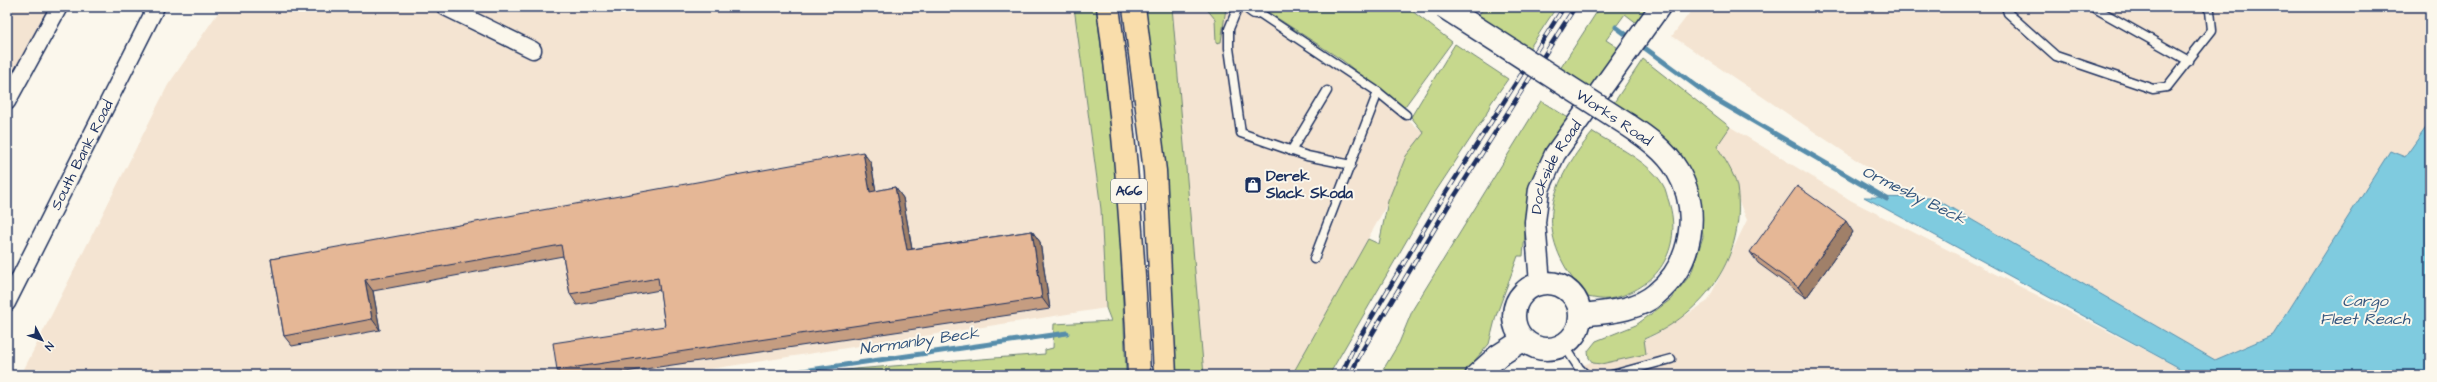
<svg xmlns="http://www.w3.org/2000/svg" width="2437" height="382" font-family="'Architects Daughter',sans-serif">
<rect width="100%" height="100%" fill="#fbf7ec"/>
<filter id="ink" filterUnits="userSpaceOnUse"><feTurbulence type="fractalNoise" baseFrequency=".025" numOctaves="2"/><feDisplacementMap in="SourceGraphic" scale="8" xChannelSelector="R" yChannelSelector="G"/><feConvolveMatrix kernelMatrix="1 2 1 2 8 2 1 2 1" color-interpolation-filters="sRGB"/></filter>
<g filter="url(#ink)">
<g fill="#f4e4d2">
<polygon points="7,7 65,7 7,95"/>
<polygon points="222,7 1074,7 1101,209 1106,308 671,375 21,375 168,85"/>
<polygon points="1165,7 1252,7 1432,138 1413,158 1292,375 1204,375"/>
<polygon points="1694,7 2430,7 2430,122 2405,158 2391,151 2273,335 2215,360 1934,198 1895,186 1672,36"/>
<polygon points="1696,106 1852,201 2176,366 2188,375 1560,375 1653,336 1708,301 1747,220"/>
</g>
<g fill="#c6d88d" stroke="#708476">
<polygon points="1074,7 1096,7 1110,116 1119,211 1126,375 809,375 855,369 1045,354 1045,350 1053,348 1054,324 1111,321 1106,308 1101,209"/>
<polygon points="1141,7 1172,7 1204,375 1173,375"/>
<polygon points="1205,7 1226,8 1221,42 1216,43 1215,19"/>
<polygon points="1260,7 1407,7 1452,42 1403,109 1342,60"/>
<polygon points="1484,7 1549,7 1554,11 1527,52 1476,19"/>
<polygon points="1600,7 1650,7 1638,24 1625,14 1606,40 1620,49 1590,93 1558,72"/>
<polygon points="1455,44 1508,79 1491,103 1486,115 1430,200 1329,375 1292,375 1368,239 1379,244 1388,201 1406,156 1424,133 1411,117"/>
<path d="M1643 59 1730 127 1717 146C1724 159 1734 172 1737 187 1747 256 1705 313 1644 339L1646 354 1601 364 1593 363 1589 358 1588 351 1596 341 1636 325 1670 300 1691 274 1703 237 1698 191 1688 171 1613 104Z"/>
<polygon points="1541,101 1570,119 1551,144 1529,189 1523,256 1518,256 1496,316 1489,344 1462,375 1380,375 1399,343 1413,309"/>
<path d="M1593 132C1614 145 1651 163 1663 185 1666 189 1667 197 1669 202 1683 248 1658 290 1609 299 1602 300 1594 298 1587 297 1534 236 1544 190 1593 132Z"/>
</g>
<polygon fill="#7fcbdf" stroke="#578dab" points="2430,122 2430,375 2188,375 2176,366 1864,197 1934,198 2215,360 2273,335 2390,151 2405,157"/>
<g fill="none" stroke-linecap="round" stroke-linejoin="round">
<g stroke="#578dab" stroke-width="5">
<polyline points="1616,27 1632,39"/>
<polyline points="1638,43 1710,96 1887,199"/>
<polyline points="775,375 1067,333"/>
</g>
<g stroke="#1b2f5e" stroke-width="11">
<g id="service">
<polyline points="1238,7 1229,29 1229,48 1241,133 1307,156 1351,165"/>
<polyline points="2006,7 2008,13 2056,56 2153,89 2167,87 2212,30 2210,11 2207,7"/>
<polyline points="2093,7 2189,61"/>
<polyline points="1255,10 1378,92 1406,115"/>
<polyline points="1291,151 1327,91"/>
<polyline points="1314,259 1378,92"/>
<polyline points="1564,345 1579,368 1586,375"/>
<polyline points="1612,375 1671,359"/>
</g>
</g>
<g stroke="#1b2f5e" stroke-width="19">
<g id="minor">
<polyline points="445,7 533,50"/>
<polyline points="1251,7 1255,10"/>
<polyline points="7,102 59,7"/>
<path id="s1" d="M7 303 156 7"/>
</g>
</g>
<g stroke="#1b2f5e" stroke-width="23">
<g id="tertiary">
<path id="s2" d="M1540 283 1535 222 1539 189 1555 154 1660 7"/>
</g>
</g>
<g stroke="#1b2f5e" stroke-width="25">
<g id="secondary">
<circle cx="1547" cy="316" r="33"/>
<path d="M1581 315C1606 312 1637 311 1656 294 1693 264 1701 210 1677 170 1666 151 1646 137 1628 125"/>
<polyline points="1477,375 1498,356 1523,340"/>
</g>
</g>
<g stroke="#1b2f5e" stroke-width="25">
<g id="trunk">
<path d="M1108 7C1125 129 1134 252 1139 375"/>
<polyline points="1134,7 1155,171 1165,375"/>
</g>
</g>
<use href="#service" stroke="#fbf7ec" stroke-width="8"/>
<use href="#minor" stroke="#fbf7ec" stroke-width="16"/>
<use href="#tertiary" stroke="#fbf7ec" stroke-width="20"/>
<use href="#secondary" stroke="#fbf7ec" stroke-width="22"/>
<use href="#trunk" stroke="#f9ddab" stroke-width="22"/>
<g stroke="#1b2f5e" stroke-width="4.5">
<g id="rail">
<polyline points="1341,375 1354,347 1439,204 1564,7"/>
<polyline points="1350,375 1362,351 1447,208 1575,7"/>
</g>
</g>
<use href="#rail" stroke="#fbf7ec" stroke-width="3" stroke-dasharray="9" stroke-linecap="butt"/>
<g stroke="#1b2f5e" stroke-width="25" stroke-linecap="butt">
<polyline id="secondary-bridge" points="1444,7 1628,125"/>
</g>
<use href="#secondary-bridge" stroke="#fbf7ec" stroke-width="22"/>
</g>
<g fill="#c59d81" stroke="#1b2f5e">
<polygon points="871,163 876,191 895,187 903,198 912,249 1032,231 1040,242 1050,309 605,375 560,375 557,370 665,326 660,290 577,305 570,294 563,256 373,291 380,330 292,346 284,336 271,259"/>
<polygon points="1853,232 1806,298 1758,263 1750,252"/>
</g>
<g fill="#a08069" stroke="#1b2f5e">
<polygon points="863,152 871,163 878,203 870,192"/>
<polygon points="895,187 903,198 914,261 907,250"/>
<polygon points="1846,221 1853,232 1806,298 1798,287"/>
<polygon points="1032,231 1040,242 1050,309 1042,298"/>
<polygon points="365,280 373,291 380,330 372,319"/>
</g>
<g fill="#e5b796" stroke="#1b2f5e">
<polygon points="863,152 870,192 895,187 907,250 1032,231 1042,298 557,370 553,343 665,326 658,278 570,294 561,245 365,280 372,319 284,336 271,259"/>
<polygon points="1797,186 1846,221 1798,287 1750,252"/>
<polygon points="1965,368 1976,375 1961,375"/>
</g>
</g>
<defs>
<g id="shop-square" transform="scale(0.9)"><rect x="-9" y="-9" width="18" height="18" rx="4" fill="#1b2f5e" stroke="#fbf7ec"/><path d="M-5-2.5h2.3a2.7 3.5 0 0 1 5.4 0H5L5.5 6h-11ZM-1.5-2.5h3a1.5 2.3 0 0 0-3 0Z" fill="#fff"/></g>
</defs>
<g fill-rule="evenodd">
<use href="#shop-square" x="1253" y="185"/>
</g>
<g text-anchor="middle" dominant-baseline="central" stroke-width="4" stroke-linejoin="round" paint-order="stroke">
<rect fill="#fbf7ec" stroke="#5e6b89" stroke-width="1" x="1111" y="179" width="36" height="24" rx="3"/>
<g font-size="14" font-weight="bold" fill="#1b2f5e">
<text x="1129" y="191">A66</text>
</g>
<g font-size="15" fill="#1b2f5e" stroke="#fbf7ec">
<text transform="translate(1614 118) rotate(34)">Works Road</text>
<text stroke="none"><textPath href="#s1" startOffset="166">South Bank Road</textPath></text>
<text stroke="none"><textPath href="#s2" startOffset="121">Dockside Road</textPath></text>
</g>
<g font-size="15" font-weight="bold" fill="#1b2f5e" stroke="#fbf7ec" text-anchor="start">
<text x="1266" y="176">Derek<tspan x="1266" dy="17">Slack Skoda</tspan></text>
</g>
<g font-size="16" font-style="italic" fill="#34567e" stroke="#fbf7ec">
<text transform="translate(1914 195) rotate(26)">Ormesby Beck</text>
<text x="2365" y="301">Cargo<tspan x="2365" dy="18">Fleet Reach</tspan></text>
<text transform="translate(919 341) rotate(-8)">Normanby Beck</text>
</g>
</g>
<rect width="2437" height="382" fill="none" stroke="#fbf7ec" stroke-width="24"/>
<rect x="12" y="12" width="2413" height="358" fill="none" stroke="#1b2f5e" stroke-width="1.5" filter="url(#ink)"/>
<g transform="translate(42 340) rotate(131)" stroke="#fbf7ec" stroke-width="3" paint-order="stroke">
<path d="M0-3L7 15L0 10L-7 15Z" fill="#1b2f5e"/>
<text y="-6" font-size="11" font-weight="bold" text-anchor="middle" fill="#1b2f5e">N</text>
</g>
</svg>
